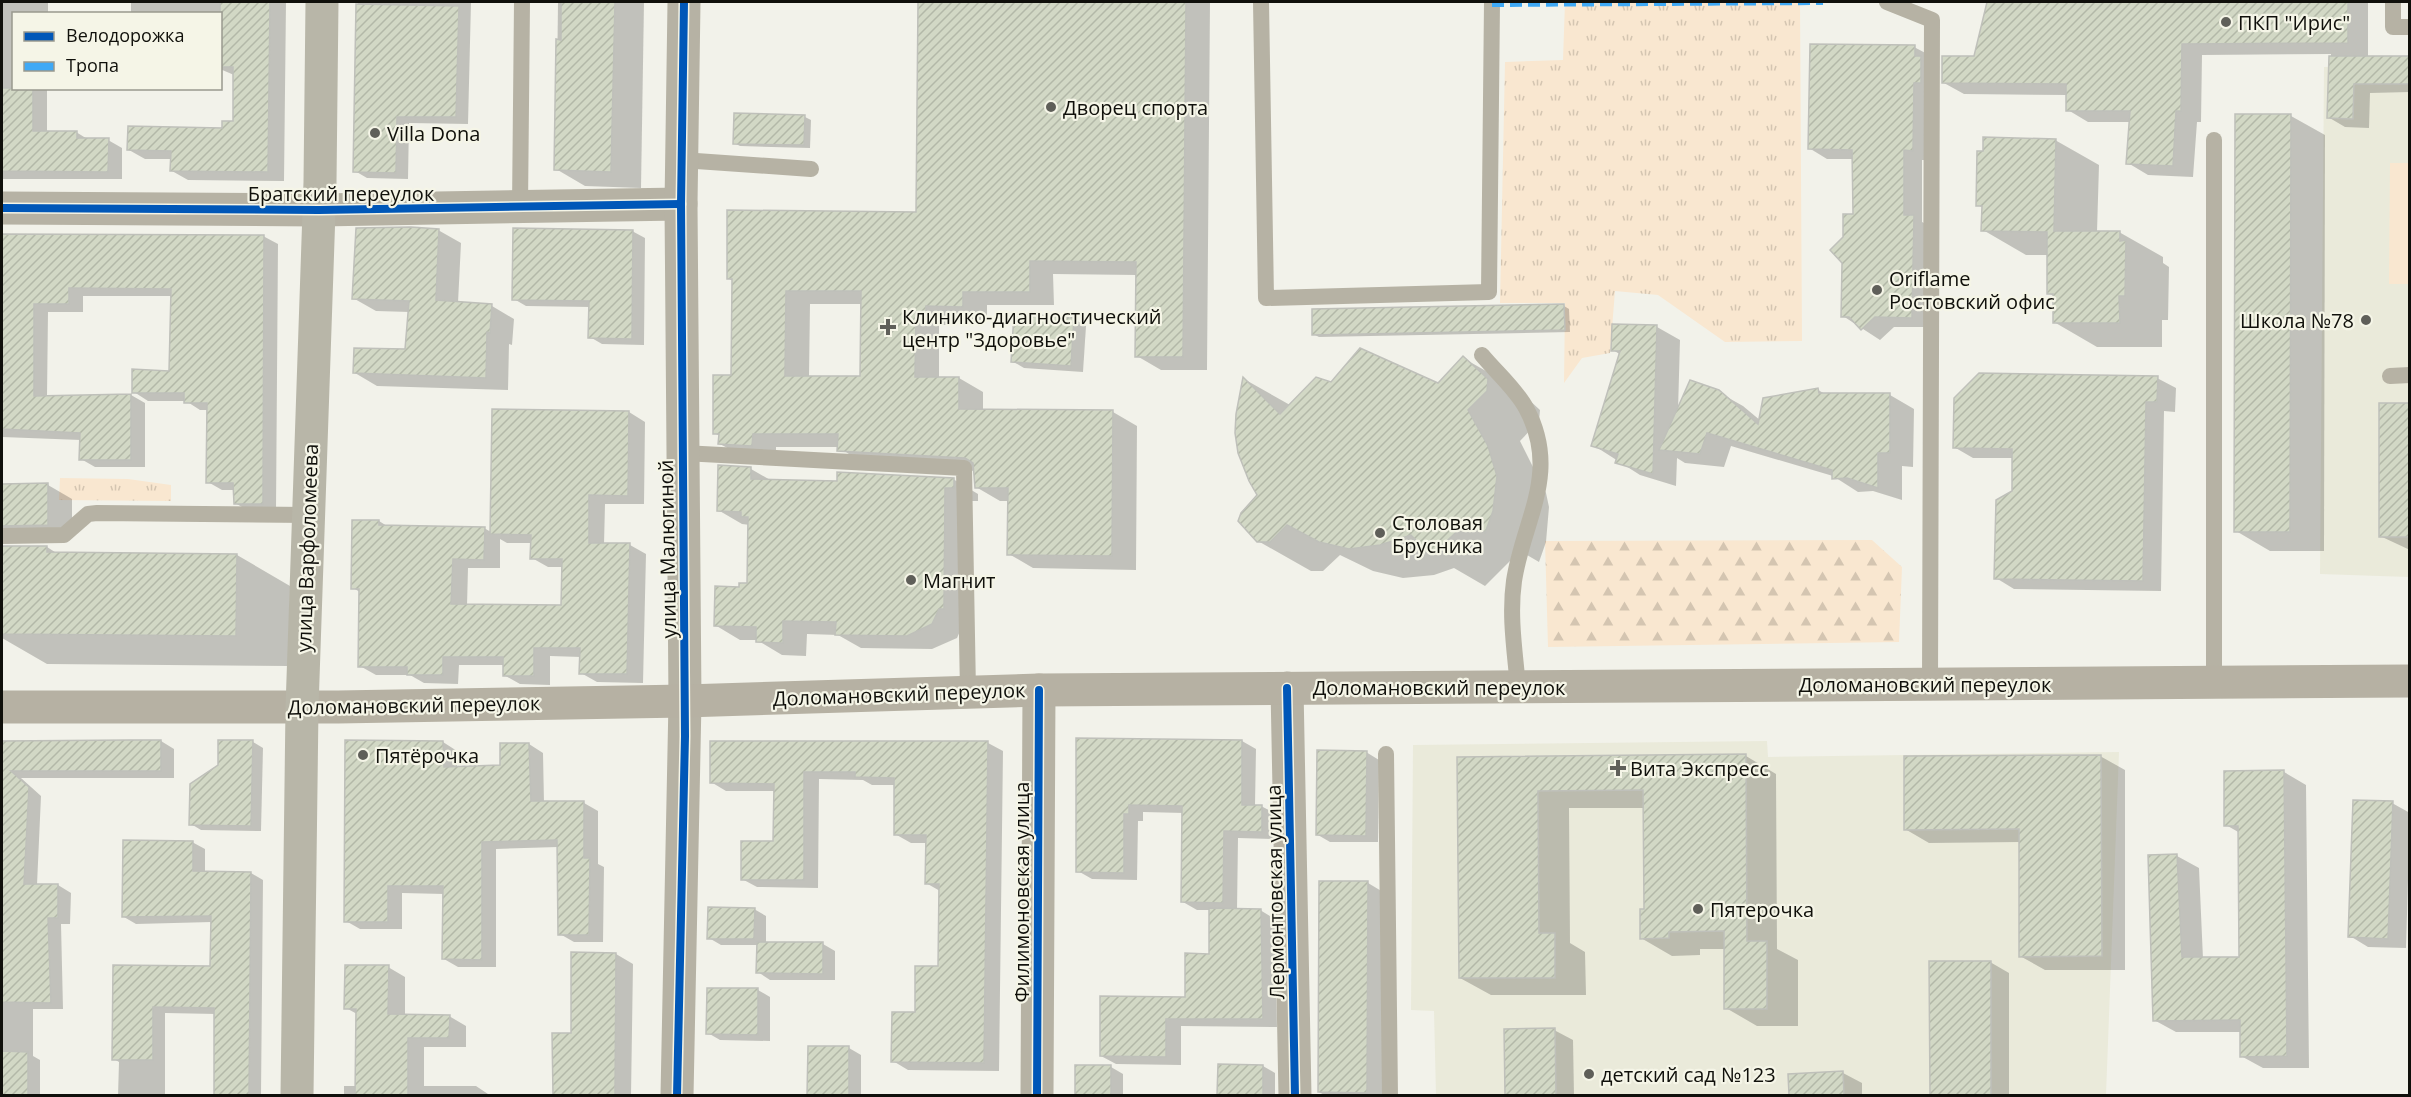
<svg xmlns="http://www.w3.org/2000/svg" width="2411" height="1097" font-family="'Open Sans',sans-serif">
<defs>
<pattern id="forest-firs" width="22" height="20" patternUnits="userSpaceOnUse" patternTransform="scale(1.5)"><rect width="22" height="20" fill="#f9e7d0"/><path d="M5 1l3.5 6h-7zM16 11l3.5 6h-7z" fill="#d4c5b1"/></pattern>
<pattern id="park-tufts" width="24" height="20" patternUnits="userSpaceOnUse" patternTransform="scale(1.5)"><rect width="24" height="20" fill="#f9e7d0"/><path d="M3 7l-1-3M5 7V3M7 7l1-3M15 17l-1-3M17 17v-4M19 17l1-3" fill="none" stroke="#d4c5b1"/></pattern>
<pattern id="building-hatch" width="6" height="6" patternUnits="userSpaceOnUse" patternTransform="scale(1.5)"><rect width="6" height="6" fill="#d2d8c5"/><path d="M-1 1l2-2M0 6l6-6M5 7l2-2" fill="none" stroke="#b3b8a8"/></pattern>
</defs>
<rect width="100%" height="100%" fill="#f2f2ea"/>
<g fill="#eaeada">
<polygon points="2409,64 2409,577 2320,574 2324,67"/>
<polygon points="1767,741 1768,757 2119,752 2106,1095 1436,1095 1434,1011 1411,1010 1413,745"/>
</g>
<polygon fill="url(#forest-firs)" points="1872,540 1902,567 1899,642 1548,647 1545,541"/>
<g fill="url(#park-tufts)">
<polygon points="1565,2 1800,2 1802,341 1725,342 1658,295 1615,291 1610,353 1582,358 1564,383 1565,303 1500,303 1505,62 1563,60"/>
<polygon points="60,478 128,479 171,485 171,501 59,500"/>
</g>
<polygon fill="#f9e7d0" points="2390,163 2409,163 2409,284 2389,284"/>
<g fill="#0003" fill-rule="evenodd">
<polygon points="2,2 48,2 48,14 14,14 14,88 47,88 47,132 76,132 89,140 108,140 122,148 122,179 2,179"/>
<polygon points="131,2 286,2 284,181 188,180 172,171 172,159 145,159 129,150 223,129 234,123 234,75 220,69 220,14 131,14"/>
<polygon points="358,2 471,2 468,124 409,123 408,179 367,178 355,171"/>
<polygon points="558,2 644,2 641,188 585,186 556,169"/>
<path d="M920 2H1210L1207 370H1161L1137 356V275L1053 274 1054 305H987V320H949V325H939V378H959L983 392V411L1113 412 1137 426 1136 570 1033 568 1009 554V501H1000L976 487V471L863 464 839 447H776V459L744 457 720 444V436L714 433 732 376 733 281 728 278 918 213ZM810 304H862V378L809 377Z"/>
<polygon points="1986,2 2368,2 2368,57 2410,57 2410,92 2370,93 2369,128 2345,127 2328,117 2331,54 2202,55 2201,122 2197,122 2193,177 2148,175 2128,163 2130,122 2088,122 2068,110 2068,95 1964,94 1944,83 1975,58 1988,4"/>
<polygon points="1914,47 1933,57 1931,160 1922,160 1922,222 1932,227 1930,327 1894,327 1880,340 1843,316 1844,238 1855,216 1854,159 1827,159 1809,148"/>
<polygon points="2291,116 2325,135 2324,551 2270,551 2236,531"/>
<polygon points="805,117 811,120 810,148 740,146 734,143"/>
<polygon points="2055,140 2099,165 2097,232 2119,232 2163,257 2163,263 2169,267 2168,320 2162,320 2162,347 2097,347 2054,322 2054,296 2048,293 2048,255 2026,255 1983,230 1983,208 1978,205"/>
<polygon points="438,230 461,243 458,303 492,306 514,319 512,345 509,344 508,390 377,386 355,373 406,350 410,312 376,311 353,298"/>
<polygon points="632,231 645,238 644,345 602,344 590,337 590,307 526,306 514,299"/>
<polygon points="2,236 263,236 278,244 276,511 249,511 235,503 235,490 222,490 208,482 208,410 200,410 186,401 148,401 134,392 171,372 172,296 83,296 83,312 48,312 47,397 131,395 145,403 145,467 95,467 81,459 81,440 2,437"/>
<polygon points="1564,306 1569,309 1570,332 1319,337 1313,334"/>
<polygon points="1074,319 1086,326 1083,372 1024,368 1012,361"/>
<polygon points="1657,327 1680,340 1678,411 1718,392 1743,406 1761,421 1818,390 1827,395 1890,395 1914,409 1913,467 1902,466 1902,500 1873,491 1858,492 1833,476 1731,446 1724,467 1685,463 1677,458 1676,486 1640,475 1593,445 1621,355 1613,350"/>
<polygon points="1463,358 1516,388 1540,410 1539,421 1520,441 1546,493 1549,507 1546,542 1539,562 1520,551 1485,586 1454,568 1434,575 1403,578 1373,571 1340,555 1323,571 1311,571 1258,541 1259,495 1244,379 1290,405 1331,384 1439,384"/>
<polygon points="2157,378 2176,388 2175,412 2164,411 2161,591 2014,589 1996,578 2013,492 2013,458 1973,458 1954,447"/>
<polygon points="2380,404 2410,404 2410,550 2380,536"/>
<path d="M629 412 645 422 644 504H605L604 545H630L646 554 643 683 597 682 581 673V657L550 656V685L520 684 504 675V665H459L458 684 424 683 410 675H376L360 666V592L353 588 379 521 387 526 484 528 491 532ZM500 539 507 543H532V558L548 567H563V607L467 606 468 568H500Z"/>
<polygon points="719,467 751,469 772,481 839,483 953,479 978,494 978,501 969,501 964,622 957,638 932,649 861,648 838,635 807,634 806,656 782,655 757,640 740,640 715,625 740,589 748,585 750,525 742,524 718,510"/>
<polygon points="2,485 48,485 72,499 72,538 2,534"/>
<polygon points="47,547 58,554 237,555 290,586 289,666 47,664 2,638 2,548"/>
<polygon points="1078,740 1242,741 1256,749 1255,806 1261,806 1276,814 1275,839 1238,838 1237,910 1260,910 1275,919 1277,1027 1181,1026 1181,1065 1116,1064 1101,1056 1186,998 1210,955 1210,910 1197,910 1183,902 1184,813 1143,812 1143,821 1138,821 1137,880 1092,879 1078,871"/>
<polygon points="161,741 174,749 174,778 21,778 41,796 37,885 58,885 71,893 70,924 61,924 63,1009 33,1009 33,1056 40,1060 40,1096 2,1096 2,742"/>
<polygon points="253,742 263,748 261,831 201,830 191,824 219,766"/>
<polygon points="443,742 457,751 457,768 502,766 529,744 543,753 544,803 584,803 598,811 598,864 604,867 603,942 574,942 560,934 558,847 496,849 496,967 458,967 444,959 444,894 402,893 402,929 360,929 346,921"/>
<polygon points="988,743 1003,751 999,1071 908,1070 893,1061 939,968 940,891 926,883 927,843 911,843 895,834 896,785 872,785 863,780 819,779 818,888 757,887 742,879 775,843 775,791 726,791 711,782"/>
<polygon points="1366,752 1379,760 1378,842 1330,842 1318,835"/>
<polygon points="1746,756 1776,774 1777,949 1798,960 1798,1026 1757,1026 1726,1008 1726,949 1700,949 1700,955 1672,956 1641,938 1645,911 1645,808 1569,808 1570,943 1585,952 1586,995 1491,995 1460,978 1459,758"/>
<polygon points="2100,756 2125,770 2125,970 2045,970 2020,956 2020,842 1929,843 1905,829"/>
<polygon points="2225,772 2284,772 2306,785 2309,1068 2263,1068 2241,1056 2241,1032 2176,1032 2154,1020 2177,856 2199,868 2203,959 2240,958 2240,833 2226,825"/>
<polygon points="2392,803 2410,813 2406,948 2368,947 2350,936"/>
<polygon points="192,842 205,849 205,873 251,873 263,880 261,1096 215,1096 216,1014 165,1013 165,1096 118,1096 119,1062 114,1059 115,966 212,967 212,922 136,924 124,917"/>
<polygon points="1368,883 1383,892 1382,1096 1326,1096 1319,1092"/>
<polygon points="754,909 766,916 766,943 823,944 835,951 835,980 770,980 758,972 758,945 721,945 709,938"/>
<polygon points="616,954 633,964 631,1096 553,1096 554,1035 573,1035"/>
<polygon points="1990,962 2009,973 2009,1096 1931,1096 1931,963"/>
<polygon points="388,967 405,977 405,1016 449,1016 466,1026 466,1047 424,1047 424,1086 476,1086 491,1096 344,1096 344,1086 357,1086 357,1014 346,1008"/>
<polygon points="708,990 758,990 770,997 770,1041 720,1040 708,1033"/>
<polygon points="1554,1030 1573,1040 1574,1096 1506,1096 1505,1031"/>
<polygon points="849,1048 861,1055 861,1096 809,1094"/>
<polygon points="1077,1066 1111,1067 1123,1074 1123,1096 1076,1096"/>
<polygon points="1219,1066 1263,1066 1275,1073 1275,1096 1219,1096"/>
<polygon points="1843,1073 1862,1083 1862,1096 1790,1096 1790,1075"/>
</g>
<g fill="url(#building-hatch)" stroke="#bfc0ba" stroke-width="1.5" fill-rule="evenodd">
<polygon points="220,2 270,2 268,172 170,171 171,151 127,150 128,126 222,128 222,121 233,121 233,67 220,67"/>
<polygon points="561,2 615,2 611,172 554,170 556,39 561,40"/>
<path d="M918 2H1186L1183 357H1135L1136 262 1030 261V292H963V307L926 306V312H916L915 377H959V409L1113 410 1112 556 1007 555 1008 488H975L973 463 965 458 837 451 838 434H753L752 446 718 444 719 434H713V375H731L732 279H727V210L916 212ZM786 291H861L860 376H785Z"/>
<polygon points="1987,2 2348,2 2348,43 2182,44 2181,111 2176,111 2173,166 2126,164 2130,111 2066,111 2066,84 1942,83 1942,56 1974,56"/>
<polygon points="356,4 459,6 456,117 397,117 396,173 353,172"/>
<polygon points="1810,44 1915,45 1915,56 1921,56 1921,83 1914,83 1913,151 1904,150 1904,215 1914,215 1912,318 1875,317 1861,330 1849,317 1841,317 1842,263 1830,250 1843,237 1843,214 1853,214 1852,150 1808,149"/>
<polygon points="2329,56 2409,56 2409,84 2354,84 2353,119 2327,118"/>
<polygon points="2,88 33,88 33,131 77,131 77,138 109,138 108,172 2,171"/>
<polygon points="734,113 805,115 804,145 733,144"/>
<polygon points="2235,114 2291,114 2290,532 2234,532"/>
<polygon points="1983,137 2056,139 2054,231 2120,231 2120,241 2126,240 2125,296 2119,296 2120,323 2053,323 2053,294 2047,294 2047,232 1981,231 1982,206 1976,206 1977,151 1983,151"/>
<polygon points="411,227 439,229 436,300 492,304 490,333 487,332 486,378 353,373 354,348 405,349 409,301 352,299 356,228"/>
<polygon points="513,228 633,230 632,339 588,338 589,301 512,300"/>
<polygon points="2,234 264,235 263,504 234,504 233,483 206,483 207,403 184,403 184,393 132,393 132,369 169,371 171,289 69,288 69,304 34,304 34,396 131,394 131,460 79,460 80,433 2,429"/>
<polygon points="1564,304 1565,330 1312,335 1312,309"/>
<polygon points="1014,313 1074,318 1071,366 1011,362"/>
<polygon points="1612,324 1657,325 1653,474 1615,463 1618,454 1591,446 1620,351 1611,351"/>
<polygon points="1360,348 1438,383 1463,356 1488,379 1487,391 1468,410 1488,446 1497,476 1493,511 1485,533 1471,518 1431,556 1411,535 1380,545 1349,549 1319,542 1287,525 1270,542 1257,542 1238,521 1241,513 1257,495 1249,481 1238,453 1235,433 1236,414 1243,377 1280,414 1316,377 1331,382"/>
<polygon points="1979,373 2158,376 2157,402 2146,402 2143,581 1994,579 1996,500 2012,491 2012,449 1953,448 1954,398"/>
<polygon points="1690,380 1719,390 1758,424 1763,398 1818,388 1819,393 1890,393 1890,453 1878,453 1878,488 1847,478 1832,479 1832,470 1707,433 1700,454 1659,450"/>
<rect x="2379" y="403" width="30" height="134"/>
<polygon points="492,409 629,411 628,496 589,495 589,543 630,543 627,674 579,674 580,648 534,648 534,676 503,676 503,657 443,657 443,675 407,675 407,667 358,667 359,589 351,589 352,520 379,520 379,525 485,527 484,560 453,559 451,604 561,605 562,559 530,559 531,535 490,534"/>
<polygon points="718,465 751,467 751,479 837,481 837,472 954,478 954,488 945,488 944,609 939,609 932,624 907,636 835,635 836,622 783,621 783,643 756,642 756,627 714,626 715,586 739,587 739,583 747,583 748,517 741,517 741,512 717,511"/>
<polygon points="48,483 48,525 2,526 2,484"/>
<polygon points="2,546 47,546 47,552 237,554 236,636 2,634"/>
<polygon points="1076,738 1242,740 1242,805 1262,805 1262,832 1224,831 1223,903 1181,902 1182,806 1129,805 1129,814 1124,814 1124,873 1076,872"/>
<polygon points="129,740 161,740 161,771 11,771 29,787 24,884 58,884 58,918 48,918 51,1003 2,1002 2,741"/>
<polygon points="218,740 253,740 251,826 189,825 190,784 218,765"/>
<polygon points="345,740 443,741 444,767 500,765 500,743 529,743 531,801 584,801 584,858 590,858 589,935 558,935 557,840 482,842 482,960 442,959 443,886 388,886 388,922 344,922"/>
<polygon points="710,741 988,741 984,1063 891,1062 892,1012 915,1012 915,966 938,966 939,884 925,884 926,835 894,835 894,778 855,777 855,772 804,772 804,880 741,880 741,841 773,841 774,784 710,783"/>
<polygon points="1317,750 1367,751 1366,836 1316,835"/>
<polygon points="1746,754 1747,941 1767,941 1767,1009 1724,1009 1724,931 1669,932 1669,938 1640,939 1640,909 1644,909 1643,790 1538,791 1539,933 1555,933 1555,978 1459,978 1457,757"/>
<polygon points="2101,755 2102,956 2019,957 2019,829 1904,830 1904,756"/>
<polygon points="2284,770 2287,1056 2240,1057 2240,1020 2153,1021 2148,855 2177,854 2182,957 2239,957 2238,826 2224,826 2224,771"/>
<polygon points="2353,800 2393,801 2388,939 2348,937"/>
<polygon points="123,840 193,841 193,871 251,872 249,1095 214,1095 214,1008 153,1007 153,1060 112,1060 113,965 210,966 211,916 122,917"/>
<polygon points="1319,881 1368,881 1367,1093 1318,1092"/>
<polygon points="708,907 755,908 754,939 707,939"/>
<polygon points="1209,908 1261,909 1263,1019 1166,1019 1166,1057 1100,1056 1100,996 1185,997 1185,953 1209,954"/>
<polygon points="757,942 823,942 823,974 756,973"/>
<polygon points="571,952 616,953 615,1095 553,1095 552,1033 571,1033"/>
<polygon points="1929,961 1991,961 1991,1095 1930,1095"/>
<polygon points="345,965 389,965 388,1014 450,1015 449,1038 408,1038 408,1095 355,1095 356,1009 344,1009"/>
<polygon points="707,988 758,988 758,1035 706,1034"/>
<polygon points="1555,1028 1556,1095 1505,1095 1504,1029"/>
<polygon points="808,1046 849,1046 849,1095 807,1095"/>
<polygon points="2,1051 28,1052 28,1095 2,1095"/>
<polygon points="1218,1064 1263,1065 1263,1095 1217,1095"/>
<rect x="1075" y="1065" width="36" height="30"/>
<polygon points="1843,1071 1844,1095 1789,1095 1788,1074"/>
</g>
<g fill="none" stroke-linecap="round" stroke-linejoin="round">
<g stroke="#b6b2a4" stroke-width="16">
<polyline points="1261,2 1266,298 1489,292 1492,2"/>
<polyline points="1887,2 1932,20 1930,684"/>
<polyline points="2393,2 2393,27 2410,27"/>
<polyline points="2214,140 2214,683"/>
<polyline points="682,160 811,169"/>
<polyline points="520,207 522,2"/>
<path d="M1482 355C1496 372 1516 389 1526 408 1561 473 1523 520 1514 581 1509 616 1515 652 1518 687"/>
<polyline points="2390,376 2410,375"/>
<polyline points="683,453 964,468 968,692"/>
<polyline points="2,536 64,535 88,514 97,513 309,515"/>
<polyline points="1386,754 1390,1096"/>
</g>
<g stroke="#b6b2a4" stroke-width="33">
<polyline points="2,208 319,210 681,204"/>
<polyline points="1287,688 1295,1096"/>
<polyline points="677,1096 685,701"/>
<polyline points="1037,1096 1039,690"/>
</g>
<polyline stroke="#b6b2a4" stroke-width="33" points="684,2 681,204 685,701"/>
<polyline stroke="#b6b1a3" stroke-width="33" points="2,707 338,707 685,701 1039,690 2410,681"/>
<polyline stroke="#b8b6a8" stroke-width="33" points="297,1096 302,708 320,182 322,2"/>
<polyline stroke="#3fa9f5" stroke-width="6" stroke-dasharray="12 6" stroke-linecap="butt" points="1492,4 1823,2"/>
<g stroke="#f5f5e7" stroke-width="11">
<g id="cycleway">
<polyline points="2,208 319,210 681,204"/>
<polyline points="1287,688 1295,1096"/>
<polyline points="677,1096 685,736 681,204 684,2"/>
<polyline points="1037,1096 1039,690"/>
</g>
</g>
<use href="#cycleway" stroke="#0057b8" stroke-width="8"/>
</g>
<g fill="#5f5f59" stroke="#f5f5e7" stroke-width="2">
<circle cx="2226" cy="22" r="6"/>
<circle cx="1051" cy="107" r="6"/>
<circle cx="375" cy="133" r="6"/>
<circle cx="1877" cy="290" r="6"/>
<circle cx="2366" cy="320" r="6"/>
<path d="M885 318h6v6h6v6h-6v6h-6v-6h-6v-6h6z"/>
<circle cx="1380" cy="533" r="6"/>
<circle cx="911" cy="580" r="6"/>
<circle cx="363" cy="755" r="6"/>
<path d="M1615 759h6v6h6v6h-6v6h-6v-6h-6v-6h6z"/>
<circle cx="1698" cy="909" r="6"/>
<circle cx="1589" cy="1074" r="6"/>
</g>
<g text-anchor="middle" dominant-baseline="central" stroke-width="4.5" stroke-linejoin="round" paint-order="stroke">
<g font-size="20" fill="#10100b" stroke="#f5f5e7" text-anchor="start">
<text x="2238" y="22">ПКП "Ирис"</text>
<text x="1063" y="107">Дворец спорта</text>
<text x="387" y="133">Villa Dona</text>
<text x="1889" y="278">Oriflame<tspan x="1889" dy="23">Ростовский офис</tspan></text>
<text x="902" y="316">Клинико-диагностический<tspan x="902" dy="23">центр "Здоровье"</tspan></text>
<text x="2354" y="320" text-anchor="end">Школа №78</text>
<text x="1392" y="522">Столовая<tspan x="1392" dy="23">Брусника</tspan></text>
<text x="923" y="580">Магнит</text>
<text x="375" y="755">Пятёрочка</text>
<text x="1630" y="768">Вита Экспресс</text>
<text x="1710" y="909">Пятерочка</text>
<text x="1601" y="1074">детский сад №123</text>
</g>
<g font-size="20" fill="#10100b" stroke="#f5f5e7">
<text x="341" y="193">Братский переулок</text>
<text transform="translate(307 548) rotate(-88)">улица Варфоломеева</text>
<text transform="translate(667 549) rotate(-91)">улица Малюгиной</text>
<text x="1925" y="684">Доломановский переулок</text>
<text x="1439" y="687">Доломановский переулок</text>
<text transform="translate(899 694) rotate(-2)">Доломановский переулок</text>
<text transform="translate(414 705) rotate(-1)">Доломановский переулок</text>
<text transform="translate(1021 892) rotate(-90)">Филимоновская улица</text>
<text transform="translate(1275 892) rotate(-91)">Лермонтовская улица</text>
</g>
</g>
<rect width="2411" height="1097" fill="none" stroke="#10100b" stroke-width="6"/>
<rect x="12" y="12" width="210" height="78" fill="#f5f5e7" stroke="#99998f" stroke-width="1.5"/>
<rect x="24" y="32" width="30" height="9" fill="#0057b8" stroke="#99998f" stroke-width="1.5"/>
<text x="66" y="42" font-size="18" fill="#10100b">Велодорожка</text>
<rect x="24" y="62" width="30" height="9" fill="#3fa9f5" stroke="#99998f" stroke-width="1.5"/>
<text x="66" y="72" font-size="18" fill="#10100b">Тропа</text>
</svg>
